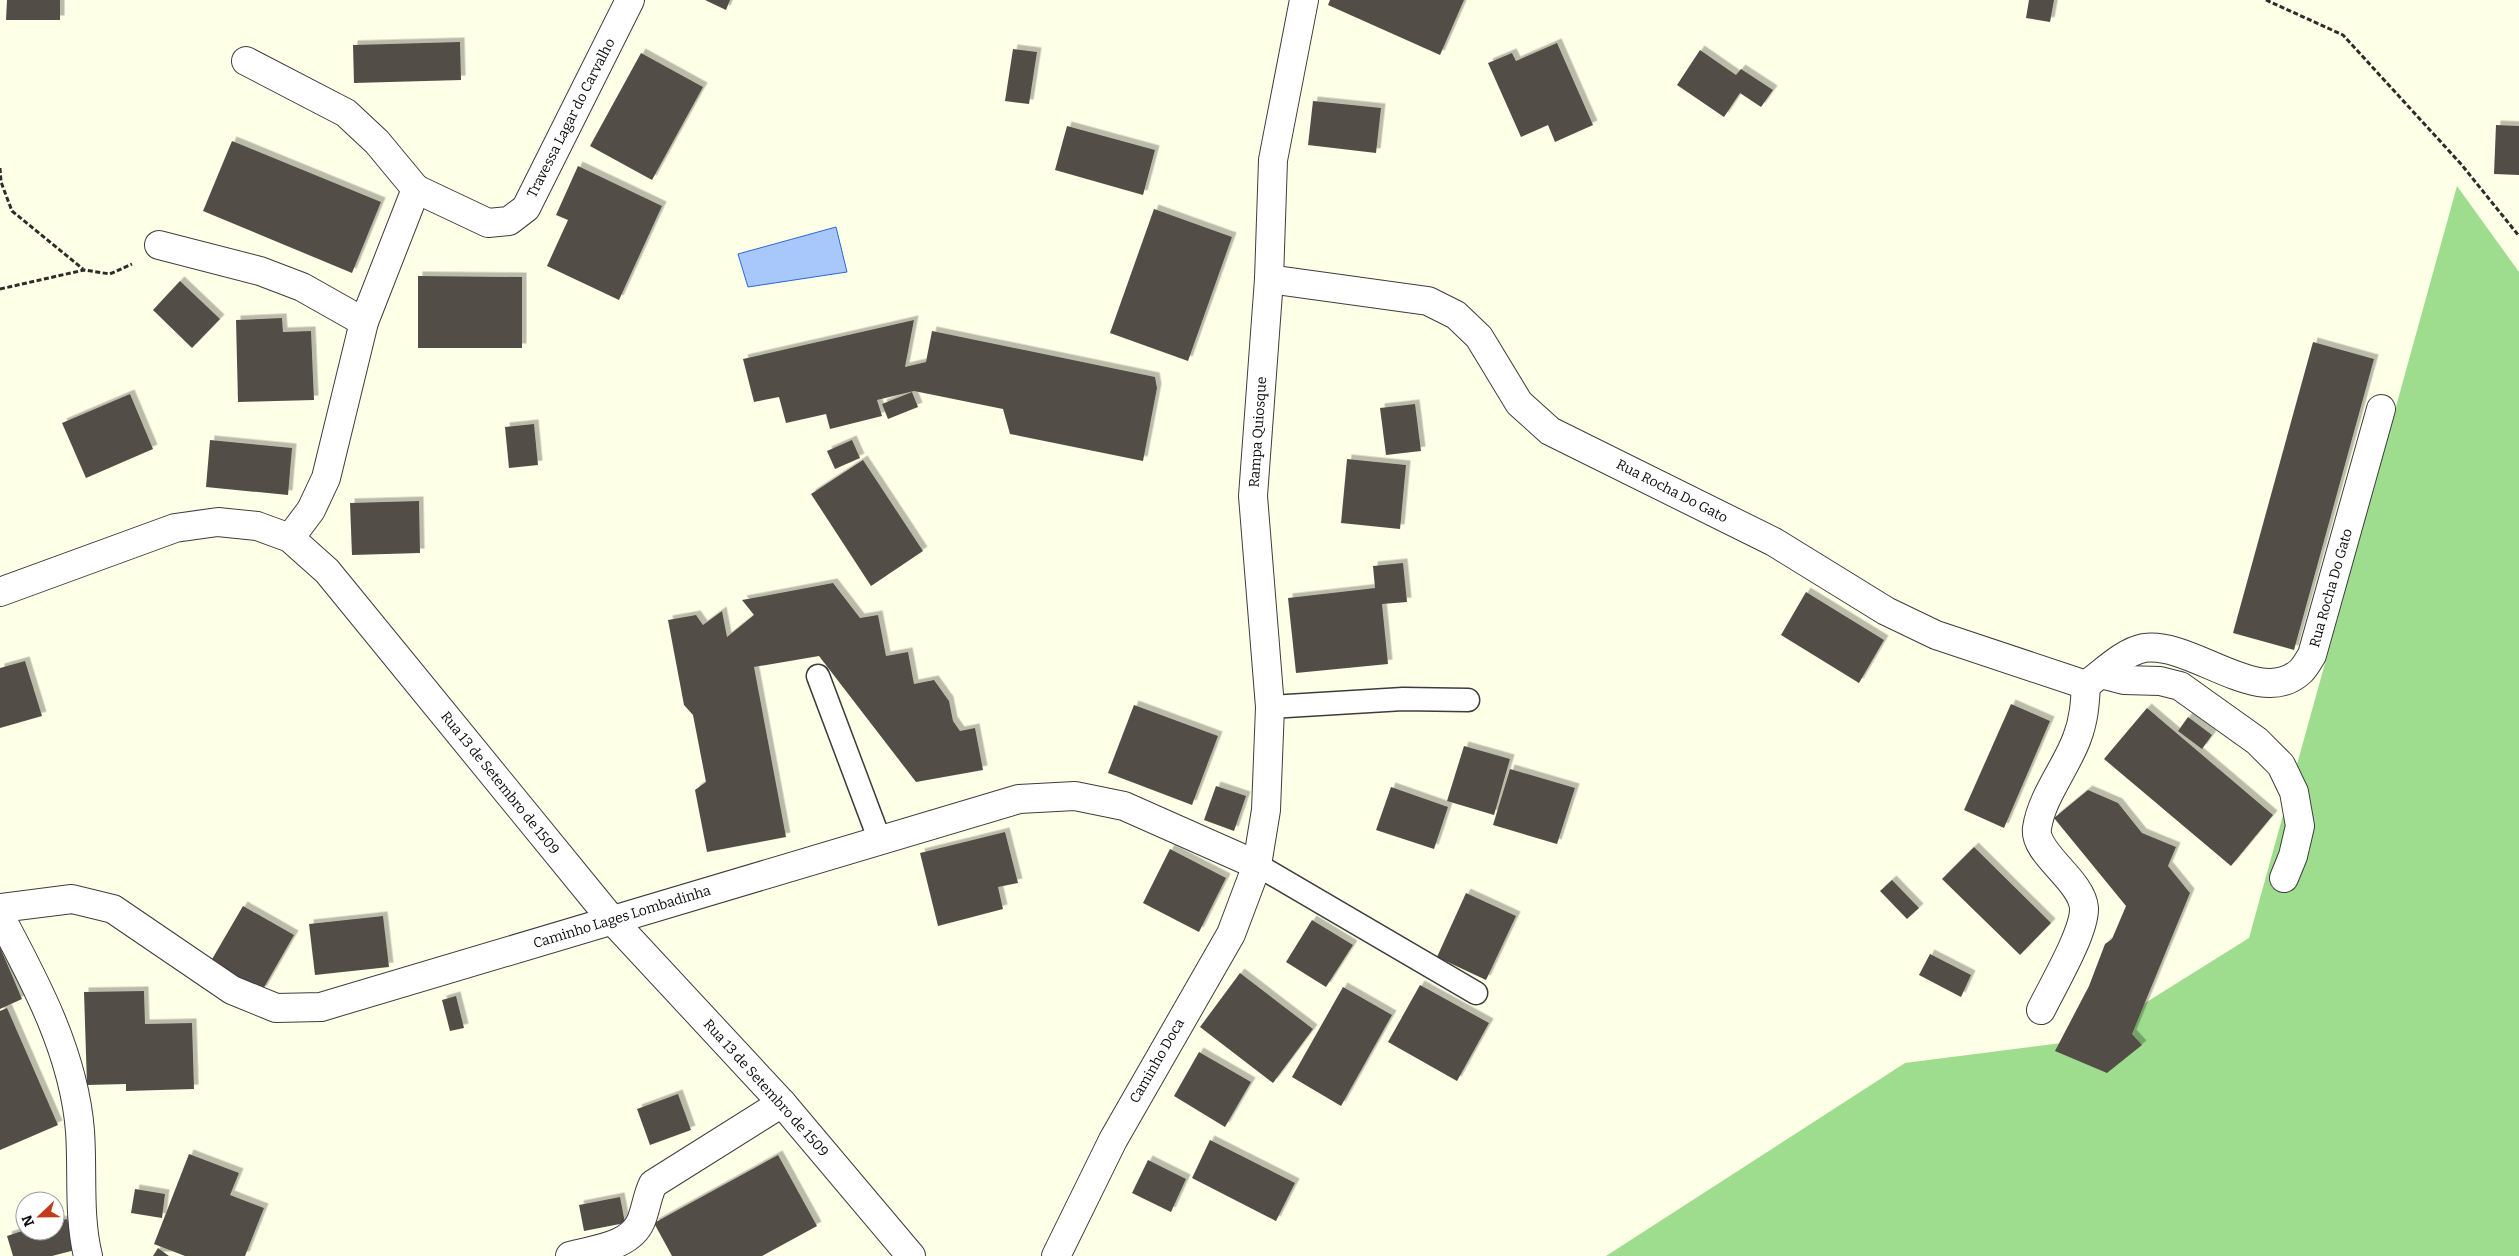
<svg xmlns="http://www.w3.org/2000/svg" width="2519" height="1256" font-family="Bitter,serif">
<defs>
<filter id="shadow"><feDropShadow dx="4.5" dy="-4.5" stdDeviation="0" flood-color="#0004"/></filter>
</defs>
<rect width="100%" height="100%" fill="#feffe7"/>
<polygon fill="#9edd8e" points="2457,186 2519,272 2519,1256 1606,1256 1905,1063 2086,1040 2249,938"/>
<polygon fill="#a8c7fa" stroke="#2b67d5" points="836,227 847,272 748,287 738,254"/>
<g fill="#534e46" filter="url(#shadow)">
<polygon points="7,0 60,0 60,20 6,20"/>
<polygon points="705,0 730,0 726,10"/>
<polygon points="1330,0 1464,0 1440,55 1328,5"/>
<polygon points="2029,0 2054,0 2050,22 2026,18"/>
<polygon points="460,42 461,80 354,83 353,45"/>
<polygon points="1557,43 1593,125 1555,142 1548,125 1521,137 1488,63 1512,53 1516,61"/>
<polygon points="1013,49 1037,52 1029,104 1005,101"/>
<polygon points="1700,50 1736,75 1741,69 1773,90 1761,107 1740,93 1724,117 1677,85"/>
<polygon points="641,53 703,87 652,180 590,146"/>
<polygon points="1313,101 1381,108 1376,153 1308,145"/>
<polygon points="2496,125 2519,126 2519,175 2494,174"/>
<polygon points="1067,126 1155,150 1143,195 1055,170"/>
<polygon points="232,141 381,202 352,273 203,211"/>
<polygon points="578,166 662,206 619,300 547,266 568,220 556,215"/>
<polygon points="1154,209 1232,237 1188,361 1110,333"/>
<polygon points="418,276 522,277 522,348 418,348"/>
<polygon points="180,281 220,319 192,348 153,310"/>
<polygon points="282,318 283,332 311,331 314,400 238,402 236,320"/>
<polygon points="914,320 905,367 926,362 932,331 1155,377 1157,388 1143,461 1010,434 1003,409 914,391 877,400 882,416 830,429 826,414 786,423 779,397 754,402 743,359"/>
<polygon points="2313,342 2374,359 2294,650 2233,633"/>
<polygon points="912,392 918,407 888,419 882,404"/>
<polygon points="130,394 153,449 86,478 62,423"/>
<polygon points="1415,404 1421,451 1386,455 1380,408"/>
<polygon points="534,424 538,465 509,468 505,427"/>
<polygon points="210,440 292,448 288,495 206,487"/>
<polygon points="852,440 860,458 835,469 827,451"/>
<polygon points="1347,459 1406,465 1400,529 1341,523"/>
<polygon points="863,460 923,551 871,586 811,494"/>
<polygon points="419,501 420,553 352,555 350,503"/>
<polygon points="1403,563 1407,602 1382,604 1388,664 1296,673 1288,598 1375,588 1373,566"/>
<polygon points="833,583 860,618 878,615 886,656 908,652 914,684 934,680 949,701 953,721 960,731 975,728 983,770 916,782 819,656 754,667 786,837 707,852 695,790 706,782 693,715 684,705 668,620 696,615 703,625 722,611 727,637 754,615 742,600"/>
<polygon points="1806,592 1884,640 1859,683 1781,635"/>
<polygon points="25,661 42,716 0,728 0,668"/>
<polygon points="2011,704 2050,721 2004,828 1964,810"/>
<polygon points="1134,705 1218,736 1192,805 1108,773"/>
<polygon points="2147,708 2273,815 2231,866 2104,759"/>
<polygon points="2188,717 2212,735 2202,749 2178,731"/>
<polygon points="1464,746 1510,759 1494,815 1447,801"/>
<polygon points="1510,769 1575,788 1557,844 1493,825"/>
<polygon points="1216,786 1246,796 1234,831 1204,820"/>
<polygon points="1391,787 1448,807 1434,849 1376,830"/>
<polygon points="2088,790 2118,803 2142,833 2176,847 2168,866 2190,893 2132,1034 2142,1045 2107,1073 2055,1051 2089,986 2105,944 2112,939 2126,906 2054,818"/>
<polygon points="1005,832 1018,883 998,887 1003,909 938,926 920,853"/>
<polygon points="1974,847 2051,923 2020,955 1942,879"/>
<polygon points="1170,849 1226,878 1199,932 1143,903"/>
<polygon points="1892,880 1919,908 1907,919 1880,891"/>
<polygon points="1466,893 1516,916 1486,980 1437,957"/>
<polygon points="243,906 294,935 262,991 211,961"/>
<polygon points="383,916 389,967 315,975 309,924"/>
<polygon points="1312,920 1353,945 1326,987 1286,962"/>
<polygon points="0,947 22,999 0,1009"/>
<polygon points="1930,954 1971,975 1961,997 1919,975"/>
<polygon points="1240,973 1313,1029 1273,1083 1200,1027"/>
<polygon points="1420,985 1489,1023 1457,1081 1388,1042"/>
<polygon points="1343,987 1392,1015 1341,1106 1292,1077"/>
<polygon points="144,991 145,1024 192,1023 194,1089 126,1091 126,1084 87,1085 84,992"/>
<polygon points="456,996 464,1028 450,1031 442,1000"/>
<polygon points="7,1008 58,1125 0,1150 0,1011"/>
<polygon points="1199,1052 1251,1082 1225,1127 1174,1096"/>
<polygon points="678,1094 691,1130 650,1145 637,1109"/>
<polygon points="1210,1140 1295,1183 1276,1221 1192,1178"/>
<polygon points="189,1154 239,1173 230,1195 264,1208 245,1256 185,1256 154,1244"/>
<polygon points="778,1155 817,1226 762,1256 672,1256 654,1223"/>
<polygon points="1148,1160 1186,1179 1171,1212 1132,1193"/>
<polygon points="135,1189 165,1194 162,1218 131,1213"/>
<polygon points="620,1197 625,1223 584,1231 579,1205"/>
<polygon points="67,1219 75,1250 52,1256 13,1256 7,1236 25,1230 55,1231 55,1222"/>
<polygon points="158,1248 169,1256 153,1256"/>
</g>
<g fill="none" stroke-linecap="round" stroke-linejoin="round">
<g stroke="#3d3d3d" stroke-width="25">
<g id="service">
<polyline points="818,676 880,841"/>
<polyline points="1270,707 1403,699 1468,700"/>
<polyline points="1257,865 1476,993"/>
</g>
</g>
<g stroke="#3d3d3d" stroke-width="30">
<g id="minor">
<polyline points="246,61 346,113 377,142 416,189 364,322 326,478 311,510 290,538"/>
<polyline points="416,189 488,223 509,221 526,208 630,0"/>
<polyline points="159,245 260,271 302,287 364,322"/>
<polyline points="1269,279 1428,301 1456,315 1479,337 1519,403 1550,431 1774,542 1886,611 1936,635 2086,685"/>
<polyline points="0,592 175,528 218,522 257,526 290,538 327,571 612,920 782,1103 911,1256"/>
<polyline points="2101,674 2124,680 2160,681 2180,686 2257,741 2281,765 2294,792 2300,826 2293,856 2284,878"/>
<path d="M2086 685C2103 673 2123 652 2144 648 2193 641 2260 710 2301 671 2305 667 2309 660 2312 655L2381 409"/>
<polyline points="0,908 72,899 113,909 232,990 276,1008 321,1007 1019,799 1075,796 1124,806 1257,865"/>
<path d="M0 916C36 983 74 1054 80 1131 83 1173 78 1215 88 1256"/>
<path d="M2041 1010C2052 987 2085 932 2084 908 2082 880 2033 853 2037 828 2042 796 2066 768 2077 738 2084 720 2085 703 2086 685"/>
<path d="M570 1256C594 1249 630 1247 641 1221 646 1209 647 1196 653 1184L782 1103"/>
<polyline points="1056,1256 1113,1140 1231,934 1257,865 1266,810 1270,707 1253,496 1269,279 1273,160 1304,0"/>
</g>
</g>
<g stroke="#2c2c2c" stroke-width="3" stroke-dasharray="5 2.5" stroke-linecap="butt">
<polyline points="2266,0 2343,35 2461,164 2519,236"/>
<polyline points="0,168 1,182 12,211 83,269"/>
<polyline points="0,289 84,270 110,274 132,264"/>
</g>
<use href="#service" stroke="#fff" stroke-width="22"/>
<use href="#minor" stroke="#fff" stroke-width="28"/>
</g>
<g text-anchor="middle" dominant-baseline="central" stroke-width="5" stroke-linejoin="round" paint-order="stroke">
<g font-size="14" fill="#0a0a0a" stroke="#fff">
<text transform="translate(571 118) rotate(-63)">Travessa Lagar do Carvalho</text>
<text transform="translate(1258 432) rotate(-86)">Rampa Quiosque</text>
<text transform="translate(1672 491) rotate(27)">Rua Rocha Do Gato</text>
<text transform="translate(2331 588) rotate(-74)">Rua Rocha Do Gato</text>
<text transform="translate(500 783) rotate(51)">Rua 13 de Setembro de 1509</text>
<text transform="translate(622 917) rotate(-17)">Caminho Lages Lombadinha</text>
<text transform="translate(1157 1061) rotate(-60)">Caminho Doca</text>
<text transform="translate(766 1088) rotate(48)">Rua 13 de Setembro de 1509</text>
</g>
</g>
<g transform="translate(40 1216) rotate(248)"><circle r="24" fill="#ffffff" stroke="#9d9d9d"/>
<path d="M0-4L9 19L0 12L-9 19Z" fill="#c13c1b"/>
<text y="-8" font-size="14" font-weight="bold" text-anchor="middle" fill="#0a0a0a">N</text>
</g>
</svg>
